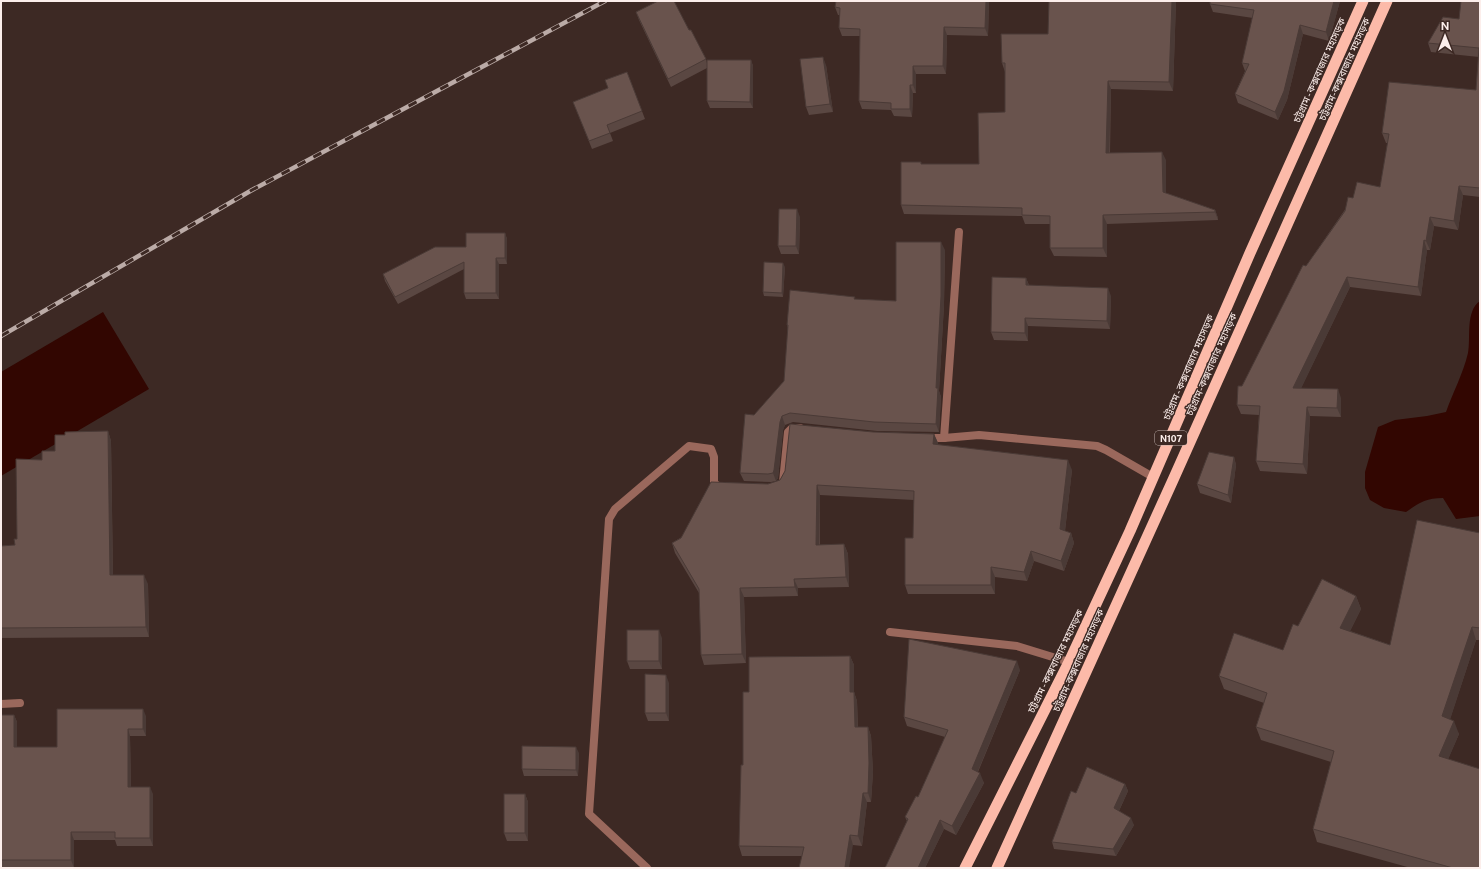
<svg xmlns="http://www.w3.org/2000/svg" width="1481" height="869" font-family="'Public Sans','Noto Sans Bengali',sans-serif">
<rect width="100%" height="100%" fill="#3d2924"/>
<g fill="#320601">
<path d="M1480 301V516L1456 519 1443 498C1426 498 1419 503 1406 512L1384 508 1370 500 1365 488V472L1378 427 1395 420 1427 416 1446 412C1453 392 1463 374 1468 353 1471 339 1465 311 1480 301Z"/>
<polygon points="103,312 149,389 1,476 1,372"/>
</g>
<g fill="none" stroke-linecap="round" stroke-linejoin="round">
<g stroke="#9a685c" stroke-width="8">
<polyline points="925,438 944,438 979,435 1097,446 1106,450 1153,477"/>
<polyline points="944,438 959,232"/>
<polyline points="783,482 788,432 792,428 800,428"/>
<polyline points="890,632 1017,646 1069,662"/>
<polyline points="1,704 20,703"/>
<polyline points="647,868 589,814 609,519 615,509 689,446 711,449 714,457 714,483 718,486 724,486"/>
</g>
<g stroke="#fcbaa9" stroke-width="11">
<polyline points="965,868 1069,662 1130,531 1250,253 1363,1"/>
<polyline points="997,868 1173,480 1387,1"/>
</g>
<g stroke="#bbaba7" stroke-width="4.5">
<polyline id="rail" points="1,336 252,190 605,1"/>
</g>
<use href="#rail" stroke="#3d2924" stroke-width="3" stroke-dasharray="9" stroke-linecap="butt"/>
</g>
<g fill="#5a4742">
<polygon points="836,1 989,1 988,36 947,35 946,74 916,74 916,93 913,93 912,117 894,116 891,110 862,109 859,101 860,36 842,36 839,28 840,15 838,15 835,7"/>
<polygon points="1176,1 1173,91 1111,89 1110,153 1166,160 1166,193 1215,210 1218,218 1218,220 1107,224 1107,257 1054,256 1050,248 1050,224 1025,224 1022,216 904,214 901,205 922,164 979,164 1005,112 1005,72 1002,63"/>
<polygon points="1207,1 1340,1 1329,41 1303,34 1287,100 1278,120 1238,103 1235,94 1245,71 1242,63 1253,18 1213,12 1210,4 1210,1"/>
<polygon points="1480,1 1480,197 1463,195 1458,230 1434,226 1430,250 1427,250 1421,296 1350,287 1301,388 1341,398 1341,417 1310,416 1307,474 1260,471 1256,461 1259,415 1241,414 1237,405 1242,386 1306,266 1353,198 1380,187 1388,143 1386,143 1382,133 1476,90 1479,57 1431,52 1428,43 1459,19"/>
<polygon points="636,12 689,30 706,59 707,63 751,60 753,66 753,108 710,108 707,101 707,68 671,87 639,20"/>
<polygon points="826,65 833,112 809,115 806,107"/>
<polygon points="627,72 645,119 610,133 613,141 592,149 573,102 608,88"/>
<polygon points="800,217 799,254 781,254 778,246"/>
<polygon points="505,233 507,239 507,264 499,264 499,299 466,299 464,293 464,269 398,304 385,281 383,274 466,247"/>
<polygon points="945,250 944,305 939,391 941,397 939,432 877,431 793,422 785,425 783,430 778,478 776,481 771,482 744,481 740,473 754,415 784,381 788,328 787,325 855,299 896,301"/>
<polygon points="785,267 783,297 764,296 763,292"/>
<polygon points="1026,278 1029,285 1111,296 1110,329 1028,326 1028,341 994,340 991,332"/>
<polygon points="108,431 111,441 113,575 148,584 149,637 1,638 1,546 15,545 42,460 55,451 65,435"/>
<polygon points="873,432 934,434 938,443 938,445 1072,470 1065,531 1071,533 1074,543 1064,571 1034,561 1027,581 995,577 995,594 908,594 905,585 913,538 914,500 820,495 820,545 844,544 848,554 849,587 798,588 798,596 744,597 746,663 704,665 701,655 699,593 675,553 672,543 768,484 780,480"/>
<polygon points="1234,457 1236,465 1231,503 1200,493 1197,484"/>
<polygon points="1480,533 1480,640 1476,640 1450,719 1459,734 1448,759 1480,868 1411,868 1317,842 1313,829 1331,762 1261,740 1256,727 1264,703 1224,689 1219,676 1283,650 1298,626 1356,596 1361,609 1350,631 1390,645"/>
<polygon points="662,638 662,669 630,669 627,661"/>
<polygon points="850,656 854,665 854,692 857,701 858,727 868,727 871,736 873,772 871,802 867,802 862,846 853,845 802,856 742,856 739,846 743,765 749,692"/>
<polygon points="1020,670 978,772 984,783 956,835 944,829 925,868 885,868 907,821 905,817 918,797 945,737 907,726 904,717"/>
<polygon points="669,683 669,721 648,721 645,713"/>
<polygon points="1,715 14,715 17,722 17,747 57,747 146,716 146,736 130,736 131,787 153,794 153,846 117,846 115,840 74,840 74,868 1,867"/>
<polygon points="579,753 578,776 524,776 522,769"/>
<polygon points="1125,784 1128,791 1119,811 1134,825 1116,856 1054,849 1052,842 1076,793"/>
<polygon points="525,794 528,802 528,841 507,841 504,833"/>
</g>
<g fill="#4a3a36">
<polygon points="986,1 989,1 988,36 985,28"/>
<polygon points="1172,1 1176,1 1173,91 1169,82"/>
<polygon points="1334,1 1340,1 1329,41 1326,32"/>
<polygon points="1300,25 1303,34 1287,100 1278,120 1275,112"/>
<polygon points="944,27 947,35 946,74 943,66"/>
<polygon points="823,57 826,65 833,112 830,104"/>
<polygon points="751,60 753,66 753,108 750,102"/>
<polygon points="913,66 916,74 916,93 913,85"/>
<polygon points="1108,81 1111,89 1109,162 1106,153"/>
<polygon points="910,85 913,93 912,117 910,109"/>
<polygon points="1162,152 1166,160 1166,201 1163,192"/>
<polygon points="1459,186 1463,195 1458,230 1454,221"/>
<polygon points="797,209 800,217 799,254 796,246"/>
<polygon points="1215,210 1218,218 1218,220 1215,212"/>
<polygon points="1103,215 1107,224 1107,257 1103,248"/>
<polygon points="1430,217 1434,226 1430,250 1426,241"/>
<polygon points="505,233 507,239 507,264 505,258"/>
<polygon points="1424,240 1427,250 1421,296 1418,287"/>
<polygon points="941,242 945,250 944,305 939,391 941,397 939,432 936,424 936,388"/>
<polygon points="496,258 499,264 499,299 496,293"/>
<polygon points="783,263 785,267 783,297 782,293"/>
<polygon points="1347,277 1350,287 1297,397 1293,388"/>
<polygon points="1026,278 1029,286 1026,285"/>
<polygon points="1108,288 1111,296 1110,329 1107,321"/>
<polygon points="1025,318 1028,326 1028,341 1025,333"/>
<polygon points="1338,389 1341,398 1341,417 1337,408"/>
<polygon points="1307,407 1310,416 1307,474 1303,464"/>
<polygon points="782,416 785,425 783,430 778,478 776,481 773,473 780,422"/>
<polygon points="108,431 111,441 113,585 110,575"/>
<polygon points="934,434 938,443 937,454 933,444"/>
<polygon points="1234,457 1236,465 1231,503 1228,495"/>
<polygon points="1068,460 1072,470 1064,539 1060,529"/>
<polygon points="817,485 820,495 819,555 816,545"/>
<polygon points="1071,533 1074,543 1064,571 1061,561"/>
<polygon points="844,544 848,554 849,587 846,577"/>
<polygon points="1031,551 1034,561 1027,581 1024,572"/>
<polygon points="991,567 995,577 995,594 991,585"/>
<polygon points="144,575 148,584 149,637 146,627"/>
<polygon points="794,579 798,588 798,596 795,587"/>
<polygon points="740,588 744,597 746,663 742,654"/>
<polygon points="1356,596 1361,609 1345,641 1340,628"/>
<polygon points="1472,627 1476,640 1447,729 1442,716"/>
<polygon points="659,630 662,638 662,669 659,661"/>
<polygon points="850,656 854,665 854,701 850,692"/>
<polygon points="1017,661 1020,670 975,778 972,769"/>
<polygon points="666,675 669,683 669,721 666,713"/>
<polygon points="854,692 857,701 858,737 855,727"/>
<polygon points="143,709 146,716 146,736 143,729"/>
<polygon points="14,715 17,722 17,755 14,747"/>
<polygon points="1454,721 1459,734 1444,769 1439,756"/>
<polygon points="868,727 871,736 873,772 871,802 868,793"/>
<polygon points="128,729 130,736 131,794 128,787"/>
<polygon points="576,747 579,753 578,776 576,770"/>
<polygon points="980,773 984,783 956,835 952,826"/>
<polygon points="1125,784 1128,791 1117,815 1114,808"/>
<polygon points="150,787 153,794 153,846 150,838"/>
<polygon points="863,793 867,802 862,846 858,836"/>
<polygon points="525,794 528,802 528,841 525,833"/>
<polygon points="1131,818 1134,825 1116,856 1113,849"/>
<polygon points="940,820 944,829 925,868 918,868"/>
<polygon points="71,832 74,840 74,868 71,860"/>
<polygon points="850,835 853,845 849,868 845,868 845,867"/>
</g>
<g fill="#69534d" stroke="#4a3a36">
<polygon points="658,1 674,1 689,30 691,30 706,59 668,79 636,12"/>
<polygon points="836,1 986,1 985,28 944,27 943,66 913,66 913,85 910,85 910,109 891,109 891,103 859,101 860,29 839,28 840,8 835,7"/>
<polygon points="1049,1 1172,1 1169,82 1108,81 1106,153 1162,152 1163,192 1215,210 1215,212 1103,215 1103,248 1050,248 1050,216 1022,215 1022,208 901,205 901,162 921,162 921,164 979,164 978,113 1005,112 1005,63 1002,63 1001,34 1048,34"/>
<polygon points="1210,1 1334,1 1326,32 1300,25 1284,91 1275,112 1235,94 1249,64 1242,63 1254,10 1210,4"/>
<polygon points="1461,1 1480,1 1480,188 1459,186 1454,221 1430,217 1426,241 1424,240 1418,287 1347,277 1293,388 1338,389 1337,408 1307,407 1303,464 1256,461 1260,406 1237,405 1238,386 1242,386 1303,265 1306,266 1345,211 1348,197 1353,198 1357,182 1380,187 1389,134 1382,133 1389,82 1476,90 1479,48 1428,43 1443,17 1459,19"/>
<polygon points="823,57 830,104 806,107 800,59"/>
<polygon points="707,60 751,60 750,102 707,101"/>
<polygon points="627,72 642,111 607,125 610,133 589,141 573,102 608,88 605,80"/>
<polygon points="779,209 797,209 796,246 778,246"/>
<polygon points="466,233 505,233 505,258 496,258 496,293 464,293 464,262 395,297 383,274 435,247 466,247"/>
<polygon points="896,242 941,242 941,296 936,388 938,388 936,424 874,422 790,413 782,416 780,422 774,470 773,473 768,474 740,473 745,414 754,415 784,381 788,325 787,325 790,290 855,297 854,299 896,301"/>
<polygon points="764,262 783,263 782,293 763,292"/>
<polygon points="992,277 1026,278 1026,285 1108,288 1107,321 1025,318 1025,333 991,332"/>
<polygon points="790,424 873,432 934,434 933,444 1068,460 1060,529 1071,533 1061,561 1031,551 1024,572 991,567 991,585 905,585 905,538 913,538 914,491 817,485 816,545 844,544 846,577 794,579 795,587 740,588 742,654 701,655 699,589 672,543 681,538 711,482 768,484 780,480 785,471"/>
<polygon points="108,431 110,575 144,575 146,627 1,628 1,546 15,545 14,539 17,539 16,459 42,460 42,451 55,451 55,435 65,435 65,432"/>
<polygon points="1209,452 1234,457 1228,495 1197,484"/>
<polygon points="1417,520 1480,533 1480,628 1472,627 1442,716 1454,721 1439,756 1480,769 1480,868 1453,868 1313,829 1334,751 1256,727 1267,693 1219,676 1234,633 1283,650 1293,624 1298,626 1322,579 1356,596 1340,628 1390,645"/>
<rect x="627" y="630" width="32" height="31"/>
<polygon points="909,639 1017,661 972,769 980,773 952,826 940,820 918,868 885,868 908,819 905,817 916,796 918,797 948,730 904,717"/>
<polygon points="850,656 850,692 854,692 855,727 868,727 869,763 868,793 863,793 858,836 850,835 845,867 847,868 799,868 804,847 739,846 741,765 743,765 743,692 749,692 749,657"/>
<polygon points="645,674 666,675 666,713 645,713"/>
<polygon points="57,709 143,709 143,729 128,729 128,787 150,787 150,838 115,838 115,832 71,832 71,860 1,860 1,715 14,715 14,747 57,747"/>
<polygon points="522,746 576,747 576,770 522,769"/>
<polygon points="1087,767 1125,784 1114,808 1131,818 1113,849 1052,842 1071,791 1076,793"/>
<rect x="504" y="794" width="21" height="39"/>
</g>
<g text-anchor="middle" dominant-baseline="central" stroke-width="3" stroke-linejoin="round" paint-order="stroke">
<rect fill="#3d2924" stroke="#c3b3af" stroke-width="1" x="1155" y="431" width="32" height="14" rx="3"/>
<g font-size="9" font-weight="bold" fill="#fceeeb">
<text x="1171" y="438">N107</text>
</g>
<g font-size="10" fill="#fceeeb" stroke="#3d2924">
<text transform="translate(1344 69) rotate(-66)">চট্টগ্রাম-কক্সবাজার মহাসড়ক</text>
<text transform="translate(1319 70) rotate(-66)">চট্টগ্রাম - কক্সবাজার মহাসড়ক</text>
<text transform="translate(1211 364) rotate(-66)">চট্টগ্রাম-কক্সবাজার মহাসড়ক</text>
<text transform="translate(1188 367) rotate(-67)">চট্টগ্রাম - কক্সবাজার মহাসড়ক</text>
<text transform="translate(1078 660) rotate(-66)">চট্টগ্রাম-কক্সবাজার মহাসড়ক</text>
<text transform="translate(1055 661) rotate(-64)">চট্টগ্রাম - কক্সবাজার মহাসড়ক</text>
</g>
</g>
<rect width="1481" height="869" fill="none" stroke="#fceeeb" stroke-width="4"/>
<g transform="translate(1445 36)" stroke="#3d2924" stroke-width="3" paint-order="stroke">
<path d="M0-3L7 15L0 10L-7 15Z" fill="#fceeeb"/>
<text y="-6" font-size="11" font-weight="bold" text-anchor="middle" fill="#fceeeb">N</text>
</g>
</svg>
